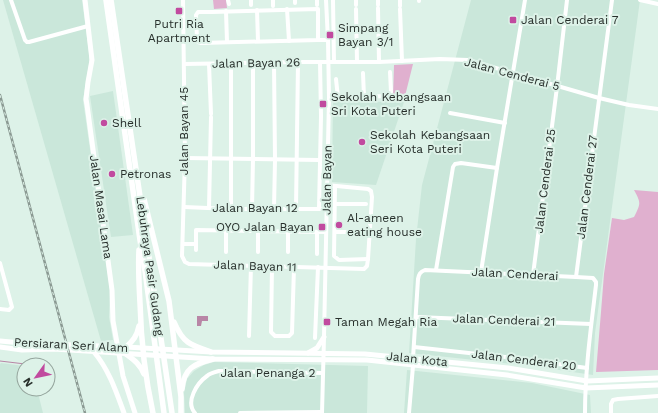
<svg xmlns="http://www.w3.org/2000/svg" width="658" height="413" font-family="'Work Sans',sans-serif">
<rect width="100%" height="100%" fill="#ddf2e8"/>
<g fill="#cae7da">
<polygon points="3,0 82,0 89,53 89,64 83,100 110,290 109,317 113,340 101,341"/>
<polygon points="471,0 640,0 595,333 593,375 532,366 409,353 416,239 422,185"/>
<polygon points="113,91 133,235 111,237 90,96"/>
<polygon points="333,101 404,102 376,185 332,182"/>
<polygon points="214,362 368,366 367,413 185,413 184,393 187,379 194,371 204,365"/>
<polygon points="1,363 24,366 24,389 37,389 43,413 0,413 0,364"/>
<polygon points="407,370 532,383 590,395 591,413 404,413"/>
</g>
<g fill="#e0b0cf">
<polygon points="213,0 226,0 227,8 214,9"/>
<polygon points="413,64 404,100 393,98 394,65"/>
<path d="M634 190 658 192V370L596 372 601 312 604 274 612 218 624 220 634 217C641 203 641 203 634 190Z"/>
</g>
<polygon fill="#b886a6" points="197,316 208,316 208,321 202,321 201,326 197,326"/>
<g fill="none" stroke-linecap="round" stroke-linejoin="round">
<polyline stroke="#b886a6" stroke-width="1" points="0,361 25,364"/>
<g stroke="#fff" stroke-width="4">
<polyline points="11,0 25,40 27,42 29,42 88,26"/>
<polyline points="183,0 185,158 182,256 185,262 189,264 364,269 367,266 368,259 372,197 371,191 368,189 326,185"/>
<polyline points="228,0 229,4"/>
<polyline points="251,0 251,5"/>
<polyline points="273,0 273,6"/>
<polyline points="317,0 317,5"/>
<polyline points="333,0 334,62"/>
<polyline points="356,0 356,5"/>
<polyline points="378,0 378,5"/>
<polyline points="400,0 400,6"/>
<polyline points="419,0 419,1"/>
<polyline points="640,0 658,4"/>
<polyline points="295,3 295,0"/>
<polyline points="378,8 379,62"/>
<polyline points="287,9 289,41"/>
<polyline points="356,9 357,62"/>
<polyline points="400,9 402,61"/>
<polyline points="257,10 258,41"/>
<polyline points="226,11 227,42"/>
<polyline points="183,25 197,24"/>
<polyline points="318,40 318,9 212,12 198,12 196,15 197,39 198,42 201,43 318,40 328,40"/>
<polyline points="231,63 231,209"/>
<polyline points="184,64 298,62 379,62 440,59 468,60 599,98 629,105 658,109"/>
<polyline points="209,64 211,114"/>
<polyline points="363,73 364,97"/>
<polyline points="336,79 338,98"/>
<polyline points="329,98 388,96 389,95 391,92 390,72"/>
<polyline points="450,113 505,123"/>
<polyline points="185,158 319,160"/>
<polyline points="335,186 334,256 339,260 368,259"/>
<polyline points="335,204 366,204"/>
<polyline points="184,207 231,209 326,209"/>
<polyline points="209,208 211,117"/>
<polyline points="252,209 253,159 253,63"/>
<polyline points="274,209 275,160 274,62"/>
<polyline points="296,209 298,62"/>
<polyline points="319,209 321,116 320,62"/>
<polyline points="335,232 370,232"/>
<polyline points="183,244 196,244"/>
<polyline points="196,250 196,230 326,232"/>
<polyline points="226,252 226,230"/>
<polyline points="258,252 258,231"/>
<polyline points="288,252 288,231"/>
<polyline points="317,254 317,232"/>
<polyline points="0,263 12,307 9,310 0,309"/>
<polyline points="272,266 271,332 275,336 289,336 292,333 294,267"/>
<polyline points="436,270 453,167 455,164 461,163 497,168"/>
<polyline points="481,272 497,168 525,0"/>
<polyline points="533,275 557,87 567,0"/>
<polyline points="576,277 612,0"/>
<polyline points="416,317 591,324"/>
<polyline points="249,336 251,265"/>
<polyline points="315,338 318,267"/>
<polyline points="414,347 514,358 587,368"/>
<path d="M413 358 418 279C419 274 420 272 425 270L576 277 593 278 596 282V285C591 327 585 370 585 413"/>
<path d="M195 413C185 402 197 383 207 376 210 373 215 372 219 371L323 373"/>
<polyline points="240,413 322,412"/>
<polyline points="322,413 324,337 329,98 328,40 326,0"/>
<polyline points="409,413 413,366"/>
<polyline points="611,413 611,404 613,400 618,399 658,396"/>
</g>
<g stroke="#fff" stroke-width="5">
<polyline points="85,0 92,60 88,82 86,99 87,105 112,290 113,321 123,376 135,413"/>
<polyline points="0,341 22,343 126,347 211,352 365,354 508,368 587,381 658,378"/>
<polyline points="0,347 22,350 54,349 213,359 367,360 507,375 586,388 658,385"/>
<path d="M94 352C109 370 116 391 124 413"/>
<polyline points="308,353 317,348 324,337"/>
</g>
<g stroke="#fff" stroke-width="5.5">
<polyline points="106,0 140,240 145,271 164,413"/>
<polyline points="111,0 172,413"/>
<polyline points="144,199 169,301 181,397 181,413"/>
<path d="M139 250C138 268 139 285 140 303 141 340 145 377 153 413"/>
<path d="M174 322C183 343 190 345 211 352"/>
<path d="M126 347C133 341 137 336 139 326"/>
<path d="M126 354C134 360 140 364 144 374"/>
<path d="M182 389C184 368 194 364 213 359"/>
</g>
<g stroke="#8a9992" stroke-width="2.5">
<polyline id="rail" points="0,95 85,413"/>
</g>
<use href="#rail" stroke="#ddf2e8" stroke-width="1" stroke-dasharray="3" stroke-linecap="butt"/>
</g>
<g fill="#c14a9f" stroke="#ddf2e8" stroke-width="1.5">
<rect x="175" y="7" width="8" height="8" rx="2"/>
<rect x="509" y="16" width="8" height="8" rx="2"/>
<rect x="326" y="31" width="8" height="8" rx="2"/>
<rect x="319" y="100" width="8" height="8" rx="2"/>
<circle cx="104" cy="123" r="4"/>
<circle cx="362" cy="142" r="4"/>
<circle cx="112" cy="174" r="4"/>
<circle cx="339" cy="225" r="4"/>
<rect x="318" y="223" width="8" height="8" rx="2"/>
<rect x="323" y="318" width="8" height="8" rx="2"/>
</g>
<g text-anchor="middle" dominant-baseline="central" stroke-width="4" stroke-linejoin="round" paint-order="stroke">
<g font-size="12" fill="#272f2b" stroke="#ddf2e8" text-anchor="start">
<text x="521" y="20">Jalan Cenderai 7</text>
<text x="179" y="24" text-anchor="middle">Putri Ria<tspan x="179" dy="14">Apartment</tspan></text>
<text x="338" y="28">Simpang<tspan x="338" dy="14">Bayan 3/1</tspan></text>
<text x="331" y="97">Sekolah Kebangsaan<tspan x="331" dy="14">Sri Kota Puteri</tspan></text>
<text x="112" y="123">Shell</text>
<text x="370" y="135">Sekolah Kebangsaan<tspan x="370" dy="14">Seri Kota Puteri</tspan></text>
<text x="120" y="174">Petronas</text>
<text x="347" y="218">Al-ameen<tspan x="347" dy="14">eating house</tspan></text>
<text x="314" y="227" text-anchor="end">OYO Jalan Bayan</text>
<text x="335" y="322">Taman Megah Ria</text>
</g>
<g font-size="12" fill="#272f2b" stroke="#ddf2e8">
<text transform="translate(256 63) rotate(-1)">Jalan Bayan 26</text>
<text transform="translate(512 74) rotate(15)">Jalan Cenderai 5</text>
<text transform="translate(184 131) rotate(-90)">Jalan Bayan 45</text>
<text transform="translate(327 180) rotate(-89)">Jalan Bayan</text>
<text transform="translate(545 181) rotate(-83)">Jalan Cenderai 25</text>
<text transform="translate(587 187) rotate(-83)">Jalan Cenderai 27</text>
<text transform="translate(101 207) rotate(82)">Jalan Masai Lama</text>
<text x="255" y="208">Jalan Bayan 12</text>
<text transform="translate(150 266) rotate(82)">Lebuhraya Pasir Gudang</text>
<text transform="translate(255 266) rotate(2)">Jalan Bayan 11</text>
<text transform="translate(515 274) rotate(3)">Jalan Cenderai</text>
<text transform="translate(504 320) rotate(2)">Jalan Cenderai 21</text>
<text transform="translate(71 345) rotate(3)">Persiaran Seri Alam</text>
<text transform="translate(417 359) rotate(6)">Jalan Kota</text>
<text transform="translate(524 360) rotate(7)">Jalan Cenderai 20</text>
<text x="268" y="373">Jalan Penanga 2</text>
</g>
</g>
<g transform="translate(36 377) rotate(237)"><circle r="19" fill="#ddf2e8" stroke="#94a49c"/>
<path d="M0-3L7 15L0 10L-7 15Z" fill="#c14a9f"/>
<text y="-6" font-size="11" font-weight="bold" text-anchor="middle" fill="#272f2b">N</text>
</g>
</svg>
